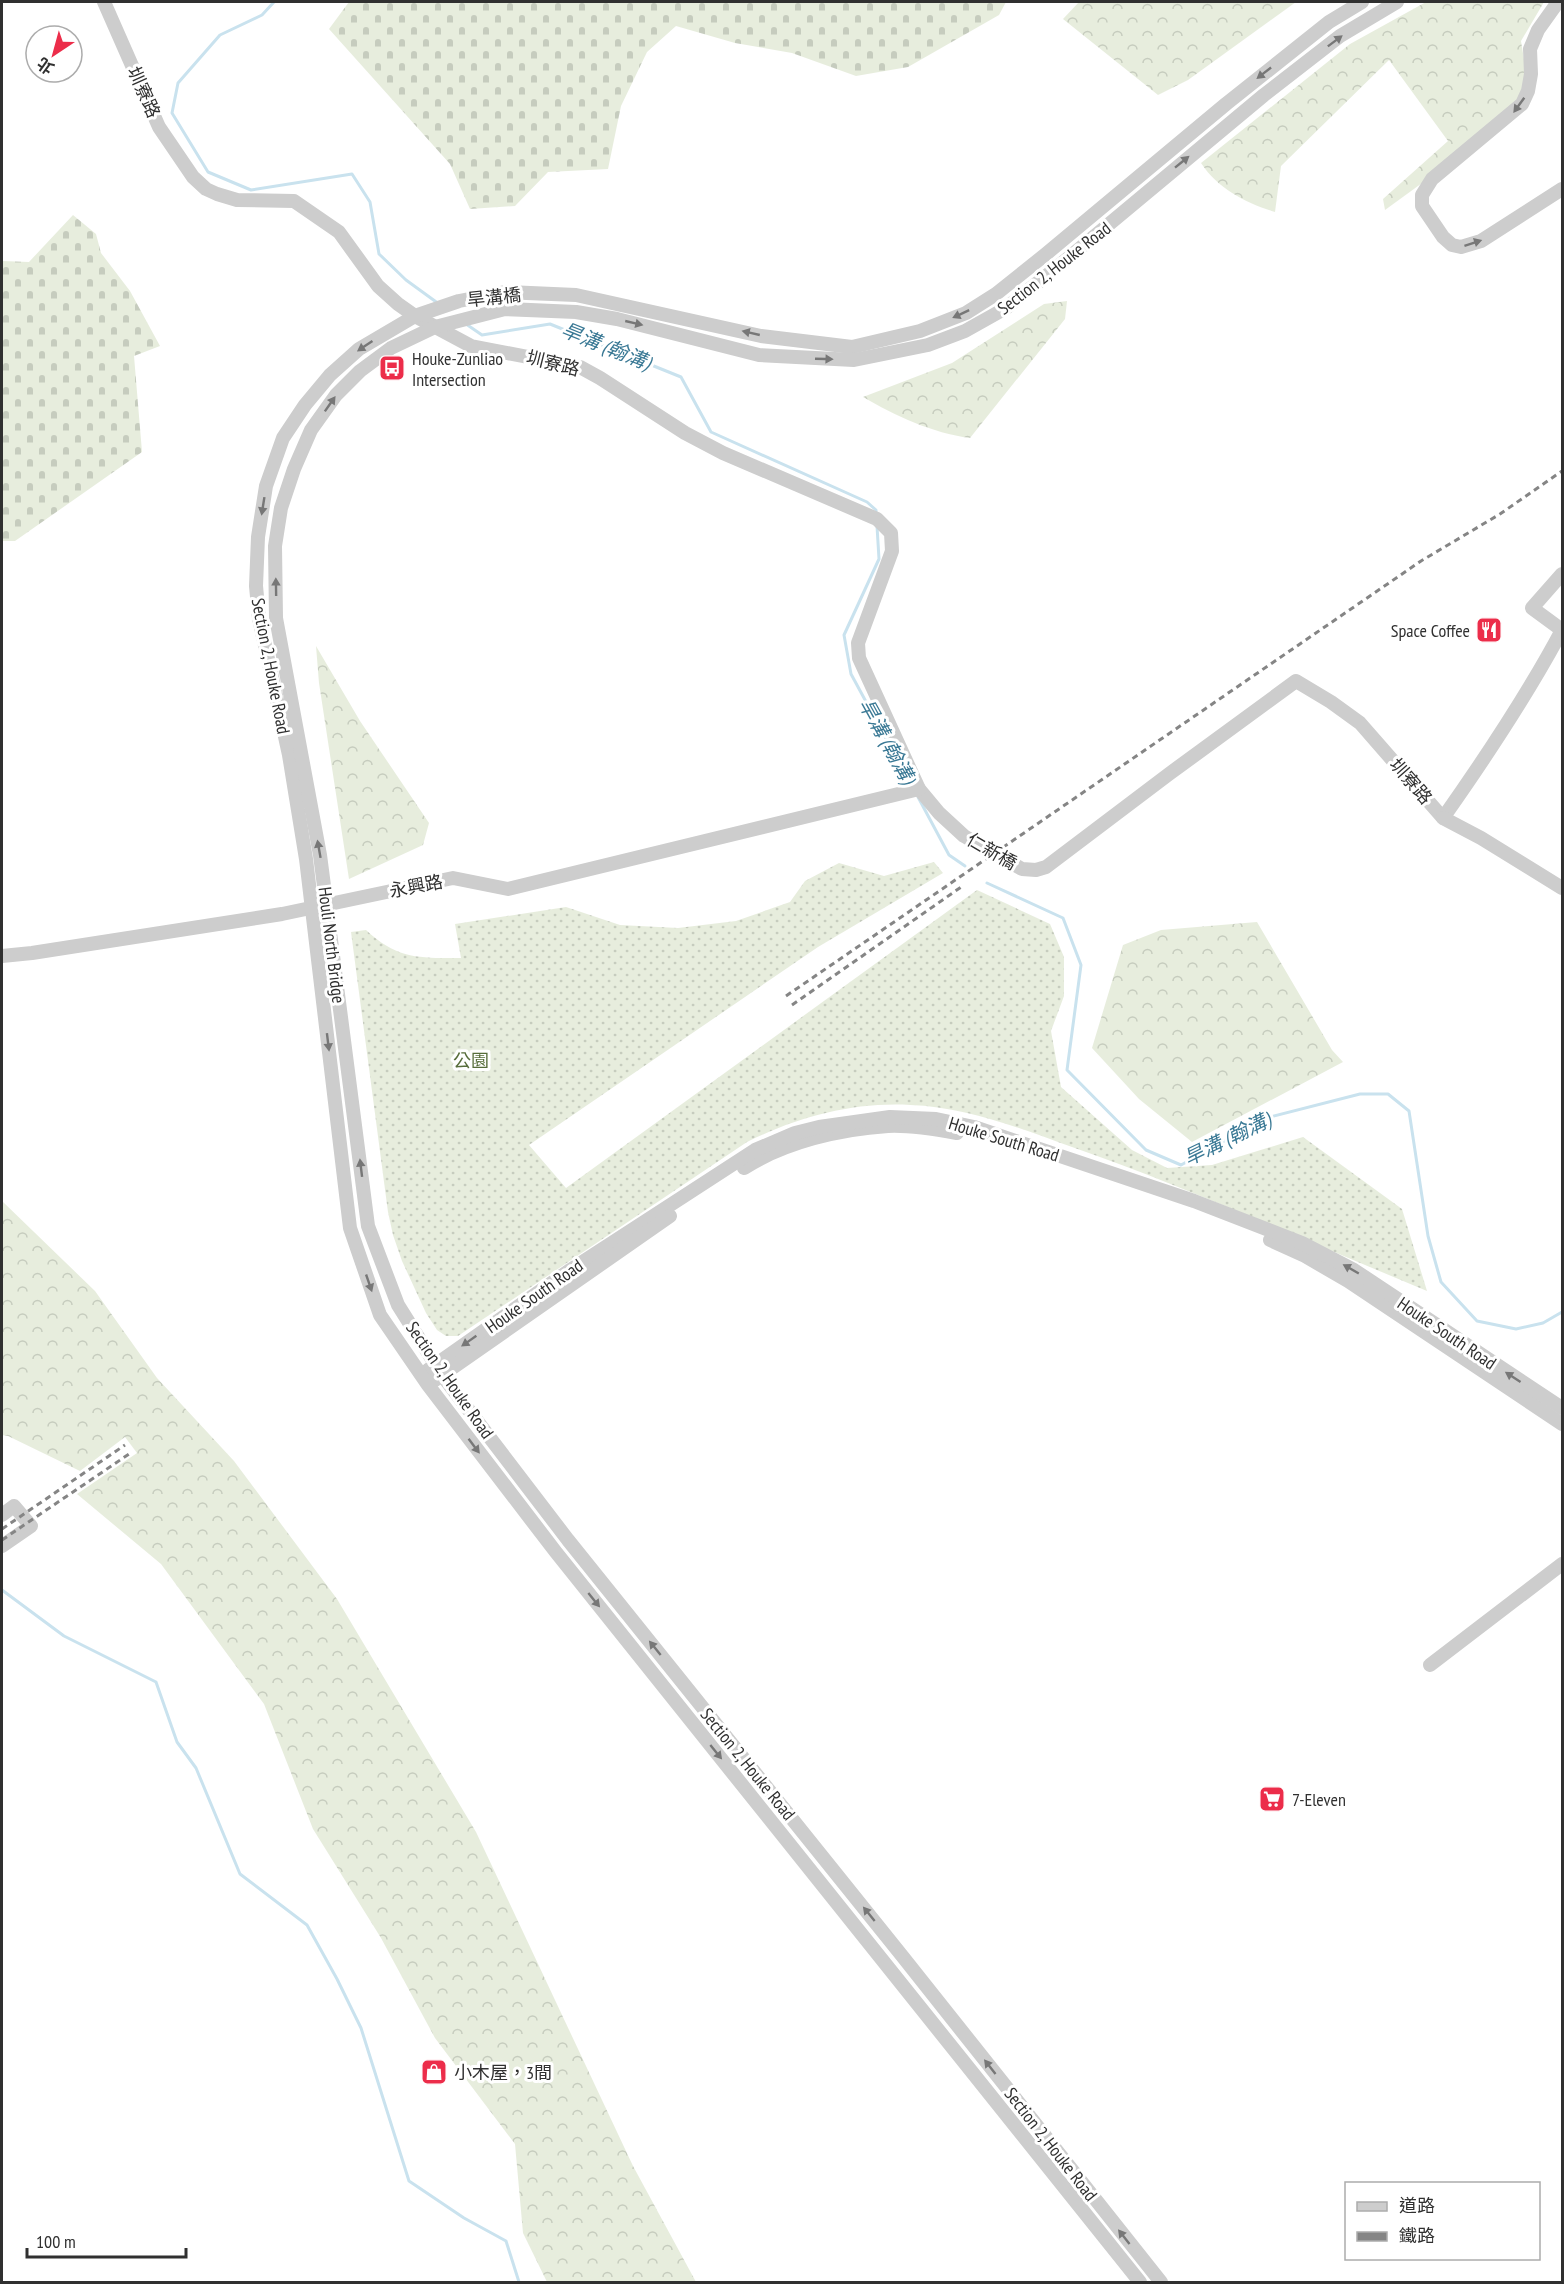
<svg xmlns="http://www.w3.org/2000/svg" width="1564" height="2284" font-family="'PT Sans Narrow','Noto Sans TC',sans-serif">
<defs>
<pattern id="grass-dots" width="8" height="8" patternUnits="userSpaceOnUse" patternTransform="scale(1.5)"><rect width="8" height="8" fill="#e7eddd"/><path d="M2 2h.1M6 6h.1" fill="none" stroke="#c6ccbe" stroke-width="1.8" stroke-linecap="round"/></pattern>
<pattern id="forest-crowns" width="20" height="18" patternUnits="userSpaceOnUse" patternTransform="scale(1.5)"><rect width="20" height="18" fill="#e7eddd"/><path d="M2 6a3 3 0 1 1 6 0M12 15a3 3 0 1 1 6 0" fill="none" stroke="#c6ccbe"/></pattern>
<pattern id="cemetery-stones" width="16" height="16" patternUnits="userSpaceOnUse" patternTransform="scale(1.5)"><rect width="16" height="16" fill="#e7eddd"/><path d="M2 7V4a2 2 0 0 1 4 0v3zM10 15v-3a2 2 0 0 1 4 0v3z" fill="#c6ccbe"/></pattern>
</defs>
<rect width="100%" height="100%" fill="#fff"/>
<path fill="url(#grass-dots)" d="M934 862 943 873 818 947 529 1145 566 1188 977 890 1050 924 1064 957V996L1051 1031 1061 1087 1132 1150 1167 1168 1212 1165 1303 1137 1402 1209 1427 1291C1309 1242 1192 1189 1072 1147 1019 1128 967 1107 910 1105 852 1102 798 1117 747 1142L458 1336H446L437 1330 426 1313 402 1261 393 1235 388 1212 351 932 366 930C398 960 421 958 461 958L455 924 566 907 620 925 678 928 736 921 790 902 805 881 839 863 884 876Z"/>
<g fill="url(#forest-crowns)">
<polygon points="1079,2 1296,2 1188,80 1158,95 1063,19"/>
<path d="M1426 2H1544L1521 41 1528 84 1513 110 1484 138 1385 210 1383 199 1448 141 1389 60 1281 166 1275 212C1246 203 1218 189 1201 163L1350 44Z"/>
<path d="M1067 301 1065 319 970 438C932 433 896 416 863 397L952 363 1044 304Z"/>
<polygon points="316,646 360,721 429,823 423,845 349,879 319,683"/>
<polygon points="1257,922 1332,1050 1343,1062 1192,1142 1139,1099 1092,1048 1123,945 1161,930"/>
<polygon points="2,1201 95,1291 157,1378 234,1461 337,1599 476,1832 633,2166 696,2282 547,2282 523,2233 515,2144 435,2038 381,1938 313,1829 264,1704 161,1564 77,1494 137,1453 125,1437 80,1471 8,1436 2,1435"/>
</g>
<g fill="url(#cemetery-stones)">
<polygon points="349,2 1006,2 999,15 908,67 856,76 792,53 735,43 676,26 647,52 621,106 608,169 548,172 515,206 470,209 450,164 329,29"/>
<polygon points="73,215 96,234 101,253 130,291 160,346 134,356 142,452 15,541 2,541 2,261 29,262"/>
</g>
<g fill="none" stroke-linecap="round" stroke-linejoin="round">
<g stroke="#c9e2ee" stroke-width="3">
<polyline points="274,2 262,15 220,35 178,83 172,113 208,172 251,190 352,174 370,202 379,254 406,280 439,304"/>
<polyline points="466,324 482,335 550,324 681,377 711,432 867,502 876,510 876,513"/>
<polyline points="877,526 879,559 844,635 851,674 903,770"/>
<polyline points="918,797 949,855 965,866"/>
<polyline points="987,883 1063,918 1081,965 1067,1070 1146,1150 1181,1165 1266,1118 1360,1094 1388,1094 1409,1111 1428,1236 1441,1282 1477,1321 1516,1329 1543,1323 1562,1312"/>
<polyline points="2,1590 64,1636 156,1682 177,1742 196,1768 240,1874 307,1925 337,1979 361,2028 409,2181 464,2218 506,2241 519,2282"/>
</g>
<g stroke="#cdcdcd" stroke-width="14">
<path d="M104 2 159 127 193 177 206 189 217 194 237 200 294 201 339 232 378 286 398 304 415 316 471 346 580 367 600 378 685 433 723 453 877 519 891 533 892 551 858 643 859 658 919 789 939 813 964 836 1022 869 1036 870 1046 867 1169 774 1296 681 1331 702 1360 723 1443 818C1486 757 1527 696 1562 630L1532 608 1562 574"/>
<polyline points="1558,2 1538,30 1530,49 1531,74 1528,91 1522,104 1432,179 1422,195 1422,206 1443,237 1452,245 1461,247 1481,241 1562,189"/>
<polyline points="1443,818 1481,838 1562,888"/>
<polyline points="2,956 32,953 282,914 453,878 508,889 919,789"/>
<path d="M744 1168C785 1142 840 1129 888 1126 910 1125 935 1129 957 1133"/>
<polyline points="1270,1240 1305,1256 1348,1281 1562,1424"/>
<polyline points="428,1370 570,1270 755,1150 795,1133 819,1127 890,1117 936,1119 974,1127 1194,1201 1302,1243 1354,1270 1562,1408"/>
<polyline points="435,1380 670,1216"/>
<polyline points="2,1515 14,1506 31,1526 2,1546"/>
<polyline points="1430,1665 1562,1564"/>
<polyline points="1140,2282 555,1551 428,1385 380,1315 350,1228 306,859 289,755 259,618 256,586 258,537 266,486 283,438 305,405 330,375 359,349 415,316 459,301 505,292 576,295 761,336 852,347 920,331 966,313 996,294 1046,254 1226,104 1329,22 1362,2"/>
<polyline points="1161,2282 903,1957 568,1540 442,1375 398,1305 368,1226 320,855 276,618 275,546 281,508 294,469 311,430 336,395 360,371 391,348 435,327 505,309 576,312 617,319 759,355 854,360 928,345 965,331 1006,308 1060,265 1264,95 1340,36 1397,2"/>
</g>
<g stroke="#858585" stroke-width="3" stroke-dasharray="6 4.5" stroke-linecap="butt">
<polyline points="786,996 1421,561 1500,514 1562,471"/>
<polyline points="792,1005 964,885"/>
<polyline points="2,1529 125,1445"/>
<polyline points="2,1540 132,1452"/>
</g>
</g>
<defs><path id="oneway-solid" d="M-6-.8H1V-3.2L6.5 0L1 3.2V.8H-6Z" transform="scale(1.5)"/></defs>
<g fill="#777">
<use href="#oneway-solid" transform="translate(1335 41) rotate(-37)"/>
<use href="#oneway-solid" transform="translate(1264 73) rotate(142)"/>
<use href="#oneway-solid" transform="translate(1519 105) rotate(126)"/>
<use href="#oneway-solid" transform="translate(1182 162) rotate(-39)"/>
<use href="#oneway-solid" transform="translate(1473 243) rotate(-18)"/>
<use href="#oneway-solid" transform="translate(961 314) rotate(155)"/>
<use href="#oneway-solid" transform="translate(634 323) rotate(13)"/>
<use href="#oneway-solid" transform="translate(751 333) rotate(-167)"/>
<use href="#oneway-solid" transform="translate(365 346) rotate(146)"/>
<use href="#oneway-solid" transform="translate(824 359) rotate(2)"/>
<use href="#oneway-solid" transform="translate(330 404) rotate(-55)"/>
<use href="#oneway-solid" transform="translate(263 506) rotate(99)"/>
<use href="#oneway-solid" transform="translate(276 587) rotate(-91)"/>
<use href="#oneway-solid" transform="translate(319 849) rotate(-100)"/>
<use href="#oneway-solid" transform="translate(328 1042) rotate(83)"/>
<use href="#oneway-solid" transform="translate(361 1168) rotate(-97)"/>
<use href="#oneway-solid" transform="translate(1351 1269) rotate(-150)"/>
<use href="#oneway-solid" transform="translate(369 1283) rotate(71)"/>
<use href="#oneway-solid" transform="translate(469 1341) rotate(145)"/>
<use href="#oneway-solid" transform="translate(1513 1377) rotate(-147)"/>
<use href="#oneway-solid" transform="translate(474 1446) rotate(53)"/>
<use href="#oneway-solid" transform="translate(594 1600) rotate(51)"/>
<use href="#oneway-solid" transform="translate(655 1648) rotate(-129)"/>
<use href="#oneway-solid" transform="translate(716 1752) rotate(51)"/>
<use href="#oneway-solid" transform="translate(869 1914) rotate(-129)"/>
<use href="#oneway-solid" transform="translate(990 2067) rotate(-128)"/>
<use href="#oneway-solid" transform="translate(1124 2237) rotate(-128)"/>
</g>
<defs>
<g id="bus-square" transform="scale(1.35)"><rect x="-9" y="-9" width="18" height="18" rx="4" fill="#ec2d4a" stroke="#fff"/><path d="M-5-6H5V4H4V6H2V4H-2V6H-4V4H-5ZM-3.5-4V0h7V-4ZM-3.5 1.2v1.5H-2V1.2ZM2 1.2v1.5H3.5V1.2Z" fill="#fff"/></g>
<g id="restaurant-square" transform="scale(1.35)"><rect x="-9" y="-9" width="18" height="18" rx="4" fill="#ec2d4a" stroke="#fff"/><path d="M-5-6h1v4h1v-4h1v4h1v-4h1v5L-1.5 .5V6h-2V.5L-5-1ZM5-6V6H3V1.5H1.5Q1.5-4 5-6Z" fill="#fff"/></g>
<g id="supermarket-square" transform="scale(1.35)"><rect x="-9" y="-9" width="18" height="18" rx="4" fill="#ec2d4a" stroke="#fff"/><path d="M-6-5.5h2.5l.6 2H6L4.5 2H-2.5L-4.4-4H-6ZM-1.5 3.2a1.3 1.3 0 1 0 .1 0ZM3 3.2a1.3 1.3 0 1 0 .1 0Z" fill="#fff"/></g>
<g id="shop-square" transform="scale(1.35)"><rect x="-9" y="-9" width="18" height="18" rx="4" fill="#ec2d4a" stroke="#fff"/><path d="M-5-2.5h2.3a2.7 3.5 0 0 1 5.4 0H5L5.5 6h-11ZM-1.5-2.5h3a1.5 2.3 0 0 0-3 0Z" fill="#fff"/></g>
</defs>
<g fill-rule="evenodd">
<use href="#bus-square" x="392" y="368"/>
<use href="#restaurant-square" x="1489" y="630"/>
<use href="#supermarket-square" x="1272" y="1799"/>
<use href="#shop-square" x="434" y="2072"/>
</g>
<g text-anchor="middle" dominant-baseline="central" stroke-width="6" stroke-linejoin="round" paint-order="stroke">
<g font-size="18" fill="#303030" stroke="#fff">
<text transform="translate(144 92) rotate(66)">圳寮路</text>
<text transform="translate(1054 268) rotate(-38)">Section 2, Houke Road</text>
<text transform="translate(494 297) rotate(-6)">旱溝橋</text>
<text transform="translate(553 363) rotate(14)">圳寮路</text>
<text transform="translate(271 666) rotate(79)">Section 2, Houke Road</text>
<text transform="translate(1411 781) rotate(49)">圳寮路</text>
<text transform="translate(992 851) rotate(30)">仁新橋</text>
<text transform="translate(416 886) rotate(-11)">永興路</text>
<text transform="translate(332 945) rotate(83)">Houli North Bridge</text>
<text transform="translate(1004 1139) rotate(17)">Houke South Road</text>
<text transform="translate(534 1296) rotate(-35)">Houke South Road</text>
<text transform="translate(1447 1333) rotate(34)">Houke South Road</text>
<text transform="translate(450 1380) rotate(55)">Section 2, Houke Road</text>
<text transform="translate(748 1764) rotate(51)">Section 2, Houke Road</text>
<text transform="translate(1051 2144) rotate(52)">Section 2, Houke Road</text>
</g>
<g font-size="18" fill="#303030" stroke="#fff" text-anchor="start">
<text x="412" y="358">Houke-Zunliao<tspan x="412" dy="21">Intersection</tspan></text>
<text x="1470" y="630" text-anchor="end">Space Coffee</text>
<text x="1292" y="1799">7-Eleven</text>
<text x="454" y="2072">小木屋，3間</text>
</g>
<g font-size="18" fill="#576d3b" stroke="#fff">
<text x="471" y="1060">公園</text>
</g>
<g font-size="20" font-style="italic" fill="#3a7995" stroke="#fff">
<text transform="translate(606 346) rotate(22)">旱溝 (翰溝)</text>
<text transform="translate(887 741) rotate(61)">旱溝 (翰溝)</text>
<text transform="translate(1227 1139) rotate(-26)">旱溝 (翰溝)</text>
</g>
</g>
<rect width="1564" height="2284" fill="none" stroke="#303030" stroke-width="6"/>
<rect x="1345" y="2182" width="195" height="78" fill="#ffffff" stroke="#acacac" stroke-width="1.5"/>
<rect x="1357" y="2202" width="30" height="9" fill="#cdcdcd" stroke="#acacac" stroke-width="1.5"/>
<text x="1399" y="2212" font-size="18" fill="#303030">道路</text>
<rect x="1357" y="2232" width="30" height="9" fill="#858585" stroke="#acacac" stroke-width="1.5"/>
<text x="1399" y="2242" font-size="18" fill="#303030">鐵路</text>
<g transform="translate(54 54) rotate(216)"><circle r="28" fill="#ffffff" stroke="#acacac" stroke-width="1.5"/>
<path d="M0-4.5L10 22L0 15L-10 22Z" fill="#ec2d4a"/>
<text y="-9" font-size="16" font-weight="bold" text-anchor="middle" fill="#303030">北</text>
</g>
<path d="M27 2248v9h159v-9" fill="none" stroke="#303030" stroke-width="3"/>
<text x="36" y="2248" font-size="18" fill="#303030" stroke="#ffffff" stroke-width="4.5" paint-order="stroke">100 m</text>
</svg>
